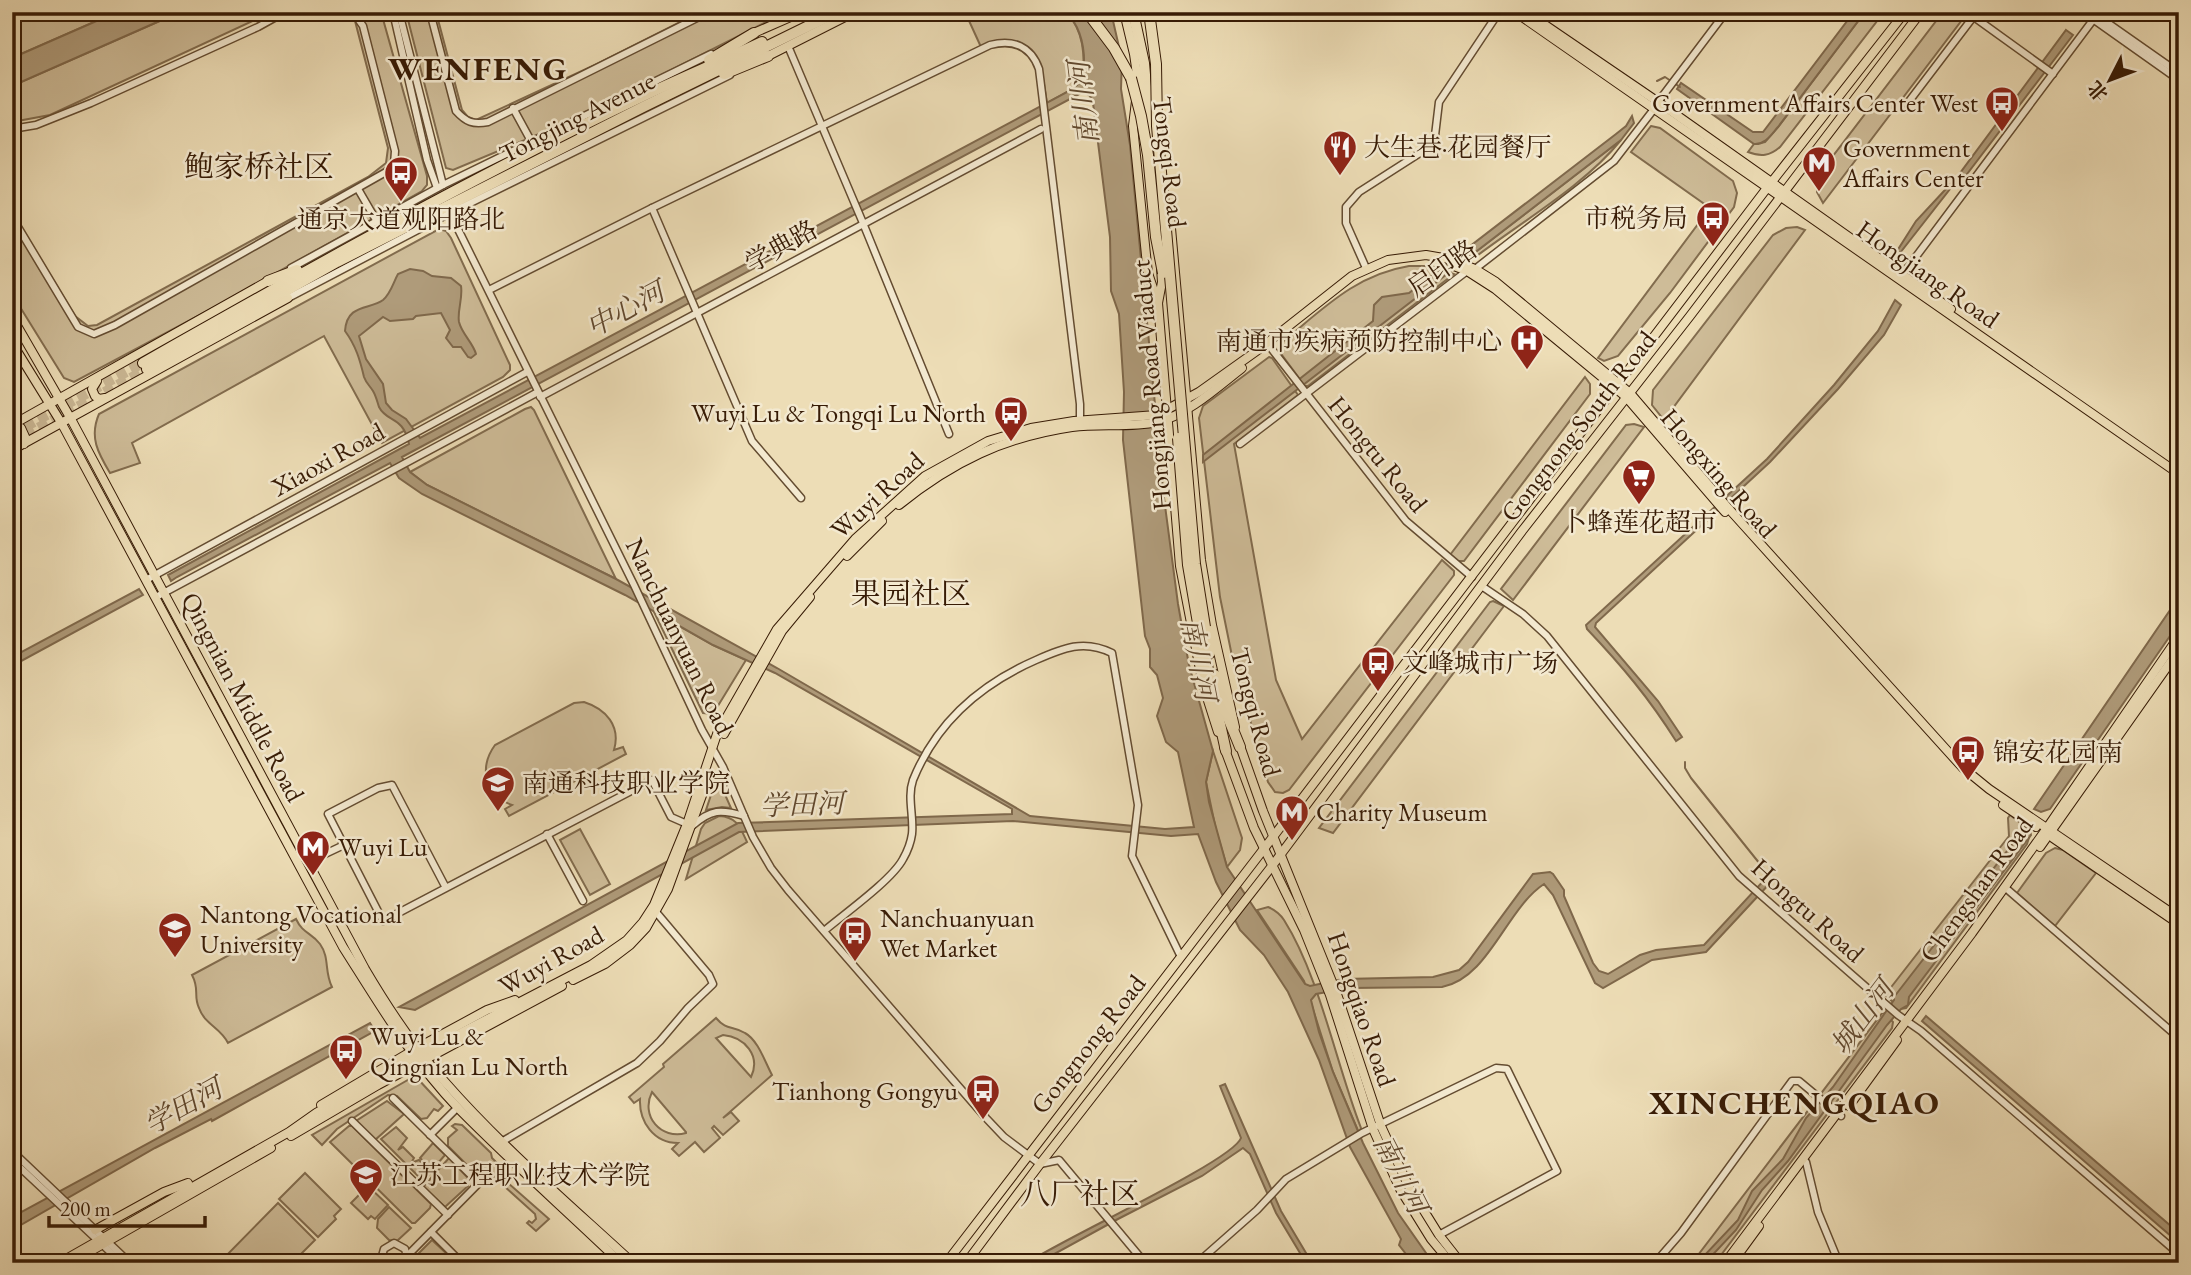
<svg xmlns="http://www.w3.org/2000/svg" width="2191" height="1275" font-family="'EB Garamond','Noto Serif SC',serif">
<rect width="100%" height="100%" fill="#edddb6"/>
<filter id="stains"><feTurbulence type="fractalNoise" baseFrequency=".00286" numOctaves="4"/><feColorMatrix values="0 0 0 0 .2 0 0 0 0 .09 0 0 0 0 .02 0 0 0 .5 -.17"/></filter>
<radialGradient id="worn" r=".72"><stop offset=".6" stop-color="#630" stop-opacity="0"/><stop offset="1" stop-color="#630" stop-opacity=".3"/></radialGradient>
<g fill="#cebc98" stroke="#826c4e" stroke-width="2" fill-rule="evenodd">
<polygon points="20,12 117,12 12,58 12,16"/>
<polygon points="180,12 272,12 50,115 12,122 12,86"/>
<polygon points="337,12 381,12 427,176 427,185 422,191 228,300 74,382 64,378 12,294 12,212 75,316 88,326 97,325 368,177 386,163 388,148 355,21"/>
<polygon points="406,12 436,12 462,110 468,117 476,120 597,64 700,12 786,12 624,94 539,134 453,170 446,168"/>
<path d="M965 12H1066C1084 30 1085 56 1083 80L1071 90 1047 103 1043 78 1036 59 1012 41 981 47Z"/>
<path d="M1865 12H1884L1780 147C1770 156 1761 157 1748 152L1754 144 1765 142 1778 127Z"/>
<polygon points="1943,12 1968,12 1823,203 1817,192 1820,173"/>
<polygon points="1651,126 1660,128 1733,181 1737,193 1734,207 1670,293 1618,356 1604,361 1598,358 1710,208 1631,152"/>
<path d="M1621 140C1584 186 1521 222 1474 258L1469 257Z"/>
<polygon points="1797,227 1805,230 1664,420 1652,405 1653,390 1773,235 1786,228"/>
<path d="M439 229 446 231 451 238 510 365V370L503 377 382 443 324 336 132 443 140 463 110 473C98 453 89 437 99 414Z"/>
<path d="M1409 266H1431L1454 274 1308 386H1305L1279 351 1280 344C1321 311 1354 275 1409 266Z"/>
<polygon points="1269,357 1272,358 1298,395 1234,444 1276,680 1302,739 1442,560 1454,571 1454,575 1289,790 1283,793 1275,792 1268,782 1233,661 1220,597 1199,418 1203,406"/>
<polygon points="1585,377 1590,384 1590,394 1464,561 1458,561 1450,555"/>
<polygon points="531,407 534,410 616,579 427,485 410,472 525,409"/>
<polygon points="1634,424 1644,427 1513,600 1501,589 1626,425"/>
<polygon points="1493,601 1504,606 1333,833 1319,828 1490,602"/>
<polygon points="654,612 713,645 746,660 713,714 703,713"/>
<path d="M584 702C606 709 621 726 614 750L623 747 626 754 509 816 505 809 512 805C484 795 479 767 495 745L574 703Z"/>
<polygon points="1213,751 1242,838 1240,850 1227,867 1216,830 1206,782"/>
<polygon points="716,780 719,781 731,808 722,807 706,810"/>
<polygon points="2010,815 2031,831 2027,844 1906,1008 1901,1009 1885,995 2009,836 2008,818"/>
<path d="M719 816C737 817 740 827 747 842L686 879 701 829 705 823Z"/>
<polygon points="580,829 610,884 590,895 560,840"/>
<polygon points="2055,848 2063,850 2096,873 2055,926 2017,893 2046,853"/>
<path d="M1268 907C1275 910 1280 914 1284 920 1320 977 1336 1064 1361 1128L1359 1133 1333 1072 1304 981 1257 910Z"/>
<path d="M296 919C303 934 311 932 320 944 330 958 324 971 332 987L228 1043C220 1027 205 1025 199 1008 193 995 200 990 192 975Z"/>
<polygon points="1883,1012 1893,1022 1892,1028 1715,1263 1692,1263"/>
<path d="M716 1018C727 1031 732 1025 745 1033 758 1040 765 1062 772 1075L723 1118 731 1112 739 1121 723 1135 714 1126 712 1128 720 1138 704 1152 695 1142 679 1156 672 1149 678 1143C654 1143 639 1122 640 1099L634 1103 629 1097 664 1067 663 1064ZM723 1035C745 1037 761 1056 751 1077L716 1038ZM652 1092 686 1132V1133C661 1140 640 1116 652 1092Z"/>
<polygon points="413,1077 417,1078 443,1106 438,1111 434,1109 427,1118 421,1119 397,1096 388,1095 337,1129 322,1145 312,1135"/>
<polygon points="387,1101 404,1114 375,1140 356,1121"/>
<polygon points="455,1124 462,1125 491,1153 492,1158 502,1168 492,1179 481,1179 448,1146 448,1138 457,1130 452,1126"/>
<polygon points="349,1126 352,1126 431,1204 430,1208 415,1223 412,1223 330,1142"/>
<polygon points="396,1127 407,1138 398,1150 403,1147 414,1158 411,1163 419,1160 431,1172 424,1182 381,1139"/>
<polygon points="433,1143 445,1155 432,1170 420,1158"/>
<polygon points="449,1158 468,1178 468,1186 445,1207 423,1187"/>
<polygon points="305,1173 341,1209 334,1216 336,1219 318,1237 279,1199"/>
<polygon points="508,1183 549,1219 536,1231 527,1223 529,1221 532,1223 536,1219 535,1214 504,1186"/>
<polygon points="368,1186 388,1205 375,1219 371,1216 368,1219 351,1203"/>
<polygon points="278,1203 315,1240 292,1263 219,1263"/>
<polygon points="389,1207 411,1228 397,1241 389,1240 377,1228 378,1219"/>
<polygon points="432,1240 447,1254 441,1261 442,1263 420,1263 415,1257"/>
</g>
<g fill="#af9b7a" stroke="#7f684b" stroke-width="2" fill-rule="evenodd">
<polygon points="117,12 180,12 12,86 12,58"/>
<path d="M1066 12H1111L1122 60 1121 89 1130 145 1164 498 1178 604 1189 665 1213 751 1206 782 1209 802 1227 867 1305 984 1310 986 1343 979 1433 977 1459 970 1468 962 1533 874 1550 872 1553 874 1564 890V896L1593 963 1599 971 1608 974 1640 955 1656 950 1704 945 1766 878 1771 882 1706 952 1652 960 1603 988 1595 983 1553 895 1544 884C1506 909 1489 978 1442 987L1350 988 1316 994 1311 1000 1319 1032 1333 1072 1363 1143 1398 1213 1433 1263H1413L1399 1245 1401 1239 1350 1147 1319 1060 1288 992 1264 955 1240 930 1216 882 1198 834 1171 836 1013 821 739 832 415 1010 399 1007 738 823 1012 814V809L775 673 713 645 625 595 422 494 399 478 390 463 177 577 171 581 168 575 409 444C403 415 387 423 379 407 377 401 376 396 373 391 370 386 366 383 364 377 360 360 356 346 345 331 347 303 370 310 383 300 391 293 393 283 398 274L410 269 423 271 432 276 451 278 461 286C463 299 457 311 459 322 462 334 473 343 476 354L471 358 468 357 461 347H453L446 338 450 330 441 313 416 316 413 319 390 321 383 317 359 336 366 359 383 384 386 403 392 410 406 419 420 438 1071 90 1083 80C1086 56 1084 30 1066 12ZM1083 92 1090 96 1093 103 1110 237 1111 291 1119 314 1124 392 1123 440 1145 636 1150 649V667L1157 675 1163 698 1157 716 1166 742 1178 752 1194 827 1165 829 1030 816 777 668 616 579 427 485 410 472 402 457Z"/>
<path d="M1854 12H1865L1778 127C1771 135 1765 145 1754 144L1677 89 1681 83 1753 132H1763Z"/>
<polygon points="2066,30 2073,35 1964,178 1954,184 1900,253 1897,251 1916,221 1957,177"/>
<polygon points="1632,116 1634,123 1621,140 1203,462 1203,455 1373,321 1374,305 1382,297 1409,293 1616,134 1626,126"/>
<path d="M1895 300 1901 305 1884 335 1838 389 1770 462 1596 623 1595 627 1658 701 1682 737 1676 741C1649 698 1622 666 1587 629L1586 625 1767 459 1834 385 1878 331Z"/>
<polygon points="139,589 143,595 12,666 12,657"/>
<polygon points="2179,597 2179,623 2050,809 2041,812 2034,809"/>
<polygon points="2029,828 2031,835 1909,997 1908,1005 1901,1009 1887,1025 1788,1161 1762,1190 1736,1230 1705,1263 1700,1263 1702,1258 1738,1220 1752,1191 1783,1159 1806,1118 1833,1087 1894,1000 1894,997 2021,833"/>
<polygon points="1926,1016 2179,1233 2179,1243 1922,1021"/>
<polygon points="370,1023 375,1031 212,1121 211,1119 155,1148 12,1230 12,1217"/>
<path d="M1225 1084 1281 1211 1312 1263H1306L1276 1213 1250 1154 1243 1148 1202 1176 1118 1219 1038 1263H1027C1060 1240 1233 1161 1241 1138L1220 1086Z"/>
</g>
<g fill="none" stroke-linecap="round" stroke-linejoin="round">
<g stroke="#7f684b" stroke-width="2">
<polyline points="1657,81 1665,77 1680,87"/>
<polyline points="1685,762 1685,768 1691,778 1768,874 1767,879"/>
</g>
<g stroke="#c9b693" stroke-width="10" stroke-dasharray="10 5" stroke-linecap="butt">
<polyline points="12,434 143,363"/>
<polyline points="12,442 147,369"/>
</g>
<g stroke="#644c31" stroke-width="9">
<g id="minor">
<polyline points="393,12 427,160 437,188"/>
<polyline points="399,12 443,185"/>
<path d="M430 12 456 111C466 122 473 125 488 122L709 12"/>
<polyline points="2083,12 2179,80"/>
<polyline points="2092,12 2179,73"/>
<polyline points="1974,17 2053,74"/>
<polyline points="12,21 33,12"/>
<polyline points="788,46 863,223 949,434"/>
<polyline points="1658,102 1726,12"/>
<polyline points="1907,104 1977,12"/>
<polyline points="513,108 531,141"/>
<polyline points="12,129 36,125 91,103 258,27 285,12"/>
<polyline points="358,189 376,220"/>
<polyline points="652,208 752,441 801,498"/>
<polyline points="450,213 634,585 702,730 723,767 753,837 771,868 788,890 986,1118 1004,1137 1040,1164 1059,1160 1145,1263"/>
<polyline points="12,217 78,327 94,334 115,325 386,172 394,165 395,151 363,26 353,12"/>
<polyline points="291,268 443,185 711,54"/>
<polyline points="1366,268 1346,223 1346,207 1359,192 1434,144 1439,102 1499,12"/>
<polyline points="1900,278 2099,12"/>
<path d="M489 290 652 208 990 45C1013 39 1031 46 1039 69L1080 404V425"/>
<polyline points="288,298 450,213 730,75"/>
<polyline points="1267,343 1406,521 1472,577"/>
<polyline points="540,397 1041,129"/>
<polyline points="1240,444 1467,271 1475,269 1614,161 1654,109"/>
<polyline points="146,580 527,372"/>
<polyline points="1483,587 1523,614 1547,636 1739,876 1898,1015 1921,1031 2179,1254"/>
<polyline points="156,597 538,392"/>
<path d="M692 826C711 809 721 809 744 816"/>
<polyline points="547,834 583,901"/>
<polyline points="308,862 344,845"/>
<polyline points="446,888 392,785 378,788 328,814 383,921 652,780 671,817 687,824"/>
<polyline points="2008,890 2179,1038"/>
<path d="M824 931C844 914 892 880 903 859 907 852 911 841 912 834 914 817 907 797 913 780 936 723 981 684 1036 660 1063 648 1084 639 1112 653L1138 805 1132 856 1181 957"/>
<polyline points="393,1098 479,1183 407,1256"/>
<polyline points="352,1121 448,1215"/>
<polyline points="430,1135 458,1107"/>
<polyline points="503,1141 637,1063 660,1041 688,1008 713,984 709,975 656,912 651,910"/>
<polyline points="12,1151 130,1263"/>
<polyline points="1803,1159 1806,1162 1818,1212 1839,1263"/>
<polyline points="12,1160 122,1263"/>
<polyline points="431,1232 462,1263"/>
<polyline points="384,1263 382,1256 384,1249 394,1243 405,1249 407,1257 405,1263"/>
<polyline points="1197,1263 1257,1210 1286,1179 1362,1133 1496,1068 1507,1069 1557,1171 1439,1235"/>
<polyline points="1655,1263 1681,1233 1792,1081 1799,1081 1841,1116"/>
</g>
</g>
<g stroke="#371b05" stroke-width="10">
<g id="major">
<polyline points="1124,12 1134,54 1141,102"/>
<polyline points="1515,12 2179,474"/>
<polyline points="1526,12 1658,102 1951,309"/>
<polyline points="754,33 802,12"/>
<polyline points="768,56 855,12"/>
<polyline points="1136,101 1133,126 1146,255 1148,273 1158,303"/>
<polyline points="1169,206 1201,560 1212,625 1235,727"/>
<polyline points="1454,266 1467,271 1495,289 1626,397 1725,512"/>
<polyline points="1161,268 1162,282 1158,303 1180,566 1203,685 1218,732"/>
<path d="M12 317 71 419 365 969C388 1008 414 1048 445 1082 502 1147 569 1204 633 1263"/>
<path d="M12 343 62 424 343 947C378 1002 412 1060 458 1108 510 1161 567 1211 621 1263"/>
<polyline points="97,381 92,389 95,396 99,399 105,398"/>
<polyline points="12,425 268,281"/>
<polyline points="12,426 21,428 26,439 24,444"/>
<polyline points="12,450 288,298"/>
<path d="M899 505C952 462 1004 437 1072 427 1100 423 1129 428 1157 422 1186 416 1219 386 1242 368"/>
<polyline points="847,556 882,521"/>
<polyline points="724,734 782,631 810,597"/>
<polyline points="1239,743 1263,811 1337,994 1381,1126 1408,1185 1439,1235 1461,1263"/>
<polyline points="1224,747 1254,828 1304,930 1330,995 1373,1129 1400,1189 1431,1239 1451,1263"/>
<polyline points="2003,805 2036,827"/>
<polyline points="2053,838 2179,924"/>
<polyline points="2040,847 2179,650"/>
<polyline points="573,980 605,964 630,945 646,928 668,889 708,779"/>
<polyline points="321,1105 417,1048 487,1010 515,1000"/>
<polyline points="1849,1106 1897,1040"/>
<polyline points="291,1136 378,1085 562,986"/>
<polyline points="95,1230 164,1192 188,1183"/>
<polyline points="59,1263 289,1132 316,1113 401,1064 591,965 627,940 643,922 654,905 687,824 717,734 777,629 855,539 925,476 988,441 1031,428 1074,421 1157,415 1199,392 1258,350 1352,276 1388,260 1426,255 1449,259 1475,269 1496,282 1630,393 1729,509 1962,767 1989,789 2179,918"/>
<polyline points="70,1263 271,1148"/>
<polyline points="946,1263 1263,850 1767,188 1905,12"/>
<polyline points="966,1263 1040,1164 1272,866 1522,531 1690,316 1921,12"/>
<polyline points="1725,1263 1972,933 2047,828 2179,636"/>
<polyline points="1732,1263 1759,1226"/>
</g>
</g>
<g stroke="#371b05" stroke-width="12">
<g id="highway">
<polyline points="1087,12 1114,48 1131,78"/>
<polyline points="1133,12 1144,63 1152,157"/>
<polyline points="709,60 754,33"/>
<polyline points="724,74 768,56"/>
<polyline points="268,281 297,270"/>
<path d="M143 363C307 270 471 178 641 97 681 78 722 61 762 42"/>
<polyline points="147,369 337,262 643,107 837,12"/>
<polyline points="1205,627 1210,653"/>
<polyline points="1199,629 1226,751"/>
<polyline points="1215,675 1223,705 1240,747"/>
</g>
</g>
<use href="#minor" stroke="#f3e9d0" stroke-width="6"/>
<use href="#major" stroke="#edddb6" stroke-width="8"/>
<use href="#highway" stroke="#edddb6" stroke-width="10"/>
<g stroke="#371b05" stroke-width="12" stroke-linecap="butt">
<g id="highway-bridge">
<polyline points="1149,12 1156,64 1157,126 1195,564 1205,627"/>
<polyline points="1131,78 1141,116 1148,155 1156,237 1163,273"/>
<polyline points="1178,438 1188,565 1199,629"/>
</g>
</g>
<use href="#highway-bridge" stroke="#edddb6" stroke-width="10"/>
</g>
<defs>
<g id="bus-pin" transform="scale(1.75)"><path d="M0 17L-7.5 6A9.5 9.5 0 1 1 7.5 6Z" fill="#8f2418" stroke="#f3e9d0"/><path d="M-5-6H5V4H4V6H2V4H-2V6H-4V4H-5ZM-3.5-4V0h7V-4ZM-3.5 1.2v1.5H-2V1.2ZM2 1.2v1.5H3.5V1.2Z" fill="#fff"/></g>
<g id="restaurant-pin" transform="scale(1.75)"><path d="M0 17L-7.5 6A9.5 9.5 0 1 1 7.5 6Z" fill="#8f2418" stroke="#f3e9d0"/><path d="M-5-6h1v4h1v-4h1v4h1v-4h1v5L-1.5 .5V6h-2V.5L-5-1ZM5-6V6H3V1.5H1.5Q1.5-4 5-6Z" fill="#fff"/></g>
<g id="metro-pin" transform="scale(1.75)"><path d="M0 17L-7.5 6A9.5 9.5 0 1 1 7.5 6Z" fill="#8f2418" stroke="#f3e9d0"/><path d="M-5.5 5V-5H-3L0 0L3-5H5.5V5H3V-.5L0 4L-3-.5V5Z" fill="#fff"/></g>
<g id="hospital-pin" transform="scale(1.75)"><path d="M0 17L-7.5 6A9.5 9.5 0 1 1 7.5 6Z" fill="#8f2418" stroke="#f3e9d0"/><path d="M-5-5h3v3.5h4V-5h3V5h-3V1.5h-4V5h-3Z" fill="#fff"/></g>
<g id="supermarket-pin" transform="scale(1.75)"><path d="M0 17L-7.5 6A9.5 9.5 0 1 1 7.5 6Z" fill="#8f2418" stroke="#f3e9d0"/><path d="M-6-5.5h2.5l.6 2H6L4.5 2H-2.5L-4.4-4H-6ZM-1.5 3.2a1.3 1.3 0 1 0 .1 0ZM3 3.2a1.3 1.3 0 1 0 .1 0Z" fill="#fff"/></g>
<g id="university-pin" transform="scale(1.75)"><path d="M0 17L-7.5 6A9.5 9.5 0 1 1 7.5 6Z" fill="#8f2418" stroke="#f3e9d0"/><path d="M0-5L7-2L0 1L-7-2ZM-4 1L0 2.5L4 1V4Q0 6-4 4Z" fill="#fff"/></g>
</defs>
<g fill-rule="evenodd">
<use href="#bus-pin" x="2002" y="103"/>
<use href="#restaurant-pin" x="1340" y="147"/>
<use href="#metro-pin" x="1819" y="163"/>
<use href="#bus-pin" x="401" y="173"/>
<use href="#bus-pin" x="1713" y="218"/>
<use href="#hospital-pin" x="1527" y="341"/>
<use href="#bus-pin" x="1011" y="413"/>
<use href="#supermarket-pin" x="1639" y="476"/>
<use href="#bus-pin" x="1378" y="663"/>
<use href="#bus-pin" x="1968" y="752"/>
<use href="#university-pin" x="498" y="783"/>
<use href="#metro-pin" x="1292" y="812"/>
<use href="#metro-pin" x="313" y="847"/>
<use href="#university-pin" x="175" y="929"/>
<use href="#bus-pin" x="855" y="933"/>
<use href="#bus-pin" x="346" y="1051"/>
<use href="#bus-pin" x="983" y="1091"/>
<use href="#university-pin" x="366" y="1175"/>
</g>
<g text-anchor="middle" dominant-baseline="central" stroke-width="5" stroke-linejoin="round" paint-order="stroke">
<g font-size="26" fill="#371b05" stroke="#f3e9d0" text-anchor="start">
<text x="1978" y="103" text-anchor="end">Government Affairs Center West</text>
<text x="1364" y="147">大生巷·花园餐厅</text>
<text x="1843" y="148">Government<tspan x="1843" dy="30">Affairs Center</tspan></text>
<text x="1688" y="218" text-anchor="end">市税务局</text>
<text x="401" y="219" text-anchor="middle">通京大道观阳路北</text>
<text x="1502" y="341" text-anchor="end">南通市疾病预防控制中心</text>
<text x="986" y="413" text-anchor="end">Wuyi Lu &amp; Tongqi Lu North</text>
<text x="1639" y="522" text-anchor="middle">卜蜂莲花超市</text>
<text x="1402" y="663">文峰城市广场</text>
<text x="1993" y="752">锦安花园南</text>
<text x="522" y="783">南通科技职业学院</text>
<text x="1316" y="812">Charity Museum</text>
<text x="338" y="847">Wuyi Lu</text>
<text x="200" y="914">Nantong Vocational<tspan x="200" dy="30">University</tspan></text>
<text x="880" y="918">Nanchuanyuan<tspan x="880" dy="30">Wet Market</tspan></text>
<text x="370" y="1036">Wuyi Lu &amp;<tspan x="370" dy="30">Qingnian Lu North</tspan></text>
<text x="958" y="1091" text-anchor="end">Tianhong Gongyu</text>
<text x="390" y="1175">江苏工程职业技术学院</text>
</g>
<g font-size="26" fill="#371b05" stroke="#f3e9d0">
<text transform="translate(577 117) rotate(-27)">Tongjing Avenue</text>
<text transform="translate(1170 162) rotate(83)">Tongqi Road</text>
<text transform="translate(781 246) rotate(-29)">学典路</text>
<text transform="translate(1442 268) rotate(-35)">启印路</text>
<text transform="translate(1928 274) rotate(35)">Hongjiang Road</text>
<text transform="translate(1151 385) rotate(-95)">Hongjiang Road Viaduct</text>
<text transform="translate(1578 426) rotate(-52)">Gongnong South Road</text>
<text transform="translate(1378 454) rotate(51)">Hongtu Road</text>
<text transform="translate(328 459) rotate(-29)">Xiaoxi Road</text>
<text transform="translate(1719 473) rotate(49)">Hongxing Road</text>
<text transform="translate(877 495) rotate(-42)">Wuyi Road</text>
<text transform="translate(680 636) rotate(64)">Nanchuanyuan Road</text>
<text transform="translate(243 697) rotate(62)">Qingnian Middle Road</text>
<text transform="translate(1256 712) rotate(75)">Tongqi Road</text>
<text transform="translate(1976 889) rotate(-54)">Chengshan Road</text>
<text transform="translate(1808 910) rotate(42)">Hongtu Road</text>
<text transform="translate(551 960) rotate(-29)">Wuyi Road</text>
<text transform="translate(1362 1009) rotate(71)">Hongqiao Road</text>
<text transform="translate(1088 1044) rotate(-52)">Gongnong Road</text>
</g>
<g font-size="28" font-style="italic" fill="#61482e" stroke="#f3e9d0">
<text transform="translate(1083 103) rotate(-97)">南川河</text>
<text transform="translate(625 309) rotate(-28)">中心河</text>
<text transform="translate(1199 659) rotate(79)">南川河</text>
<text transform="translate(802 804) rotate(-2)">学田河</text>
<text transform="translate(1862 1017) rotate(-53)">城山河</text>
<text transform="translate(183 1106) rotate(-29)">学田河</text>
<text transform="translate(1401 1174) rotate(63)">南川河</text>
</g>
<g font-size="30" fill="#371b05" stroke="#f3e9d0">
<text x="259" y="166">鲍家桥社区</text>
<text x="911" y="593">果园社区</text>
<text x="1080" y="1193">八厂社区</text>
</g>
<g font-size="33" font-weight="bold" letter-spacing="2" fill="#371b05" stroke="#f3e9d0">
<text x="478" y="68">WENFENG</text>
<text x="1795" y="1102">XINCHENGQIAO</text>
</g>
</g>
<rect width="2191" height="1275" fill="none" stroke="#edddb6" stroke-width="42"/>
<rect x="14" y="14" width="2163" height="1247" fill="none" stroke="#371b05" stroke-width="3.5"/>
<rect x="21" y="21" width="2149" height="1233" fill="none" stroke="#371b05" stroke-width="2"/>
<g transform="translate(2110 80) rotate(228)" stroke="#f3e9d0" stroke-width="5" paint-order="stroke">
<path d="M0-5L12 26L0 18L-12 26Z" fill="#371b05"/>
<text y="-10" font-size="19" font-weight="bold" text-anchor="middle" fill="#371b05">北</text>
</g>
<path d="M49 1216v10h156v-10" fill="none" stroke="#371b05" stroke-width="3.5"/>
<text x="60" y="1216" font-size="21" fill="#371b05" stroke="#f3e9d0" stroke-width="5" paint-order="stroke">200 m</text>
<rect width="100%" height="100%" filter="url(#stains)"/>
<rect width="100%" height="100%" fill="url(#worn)"/>
</svg>
